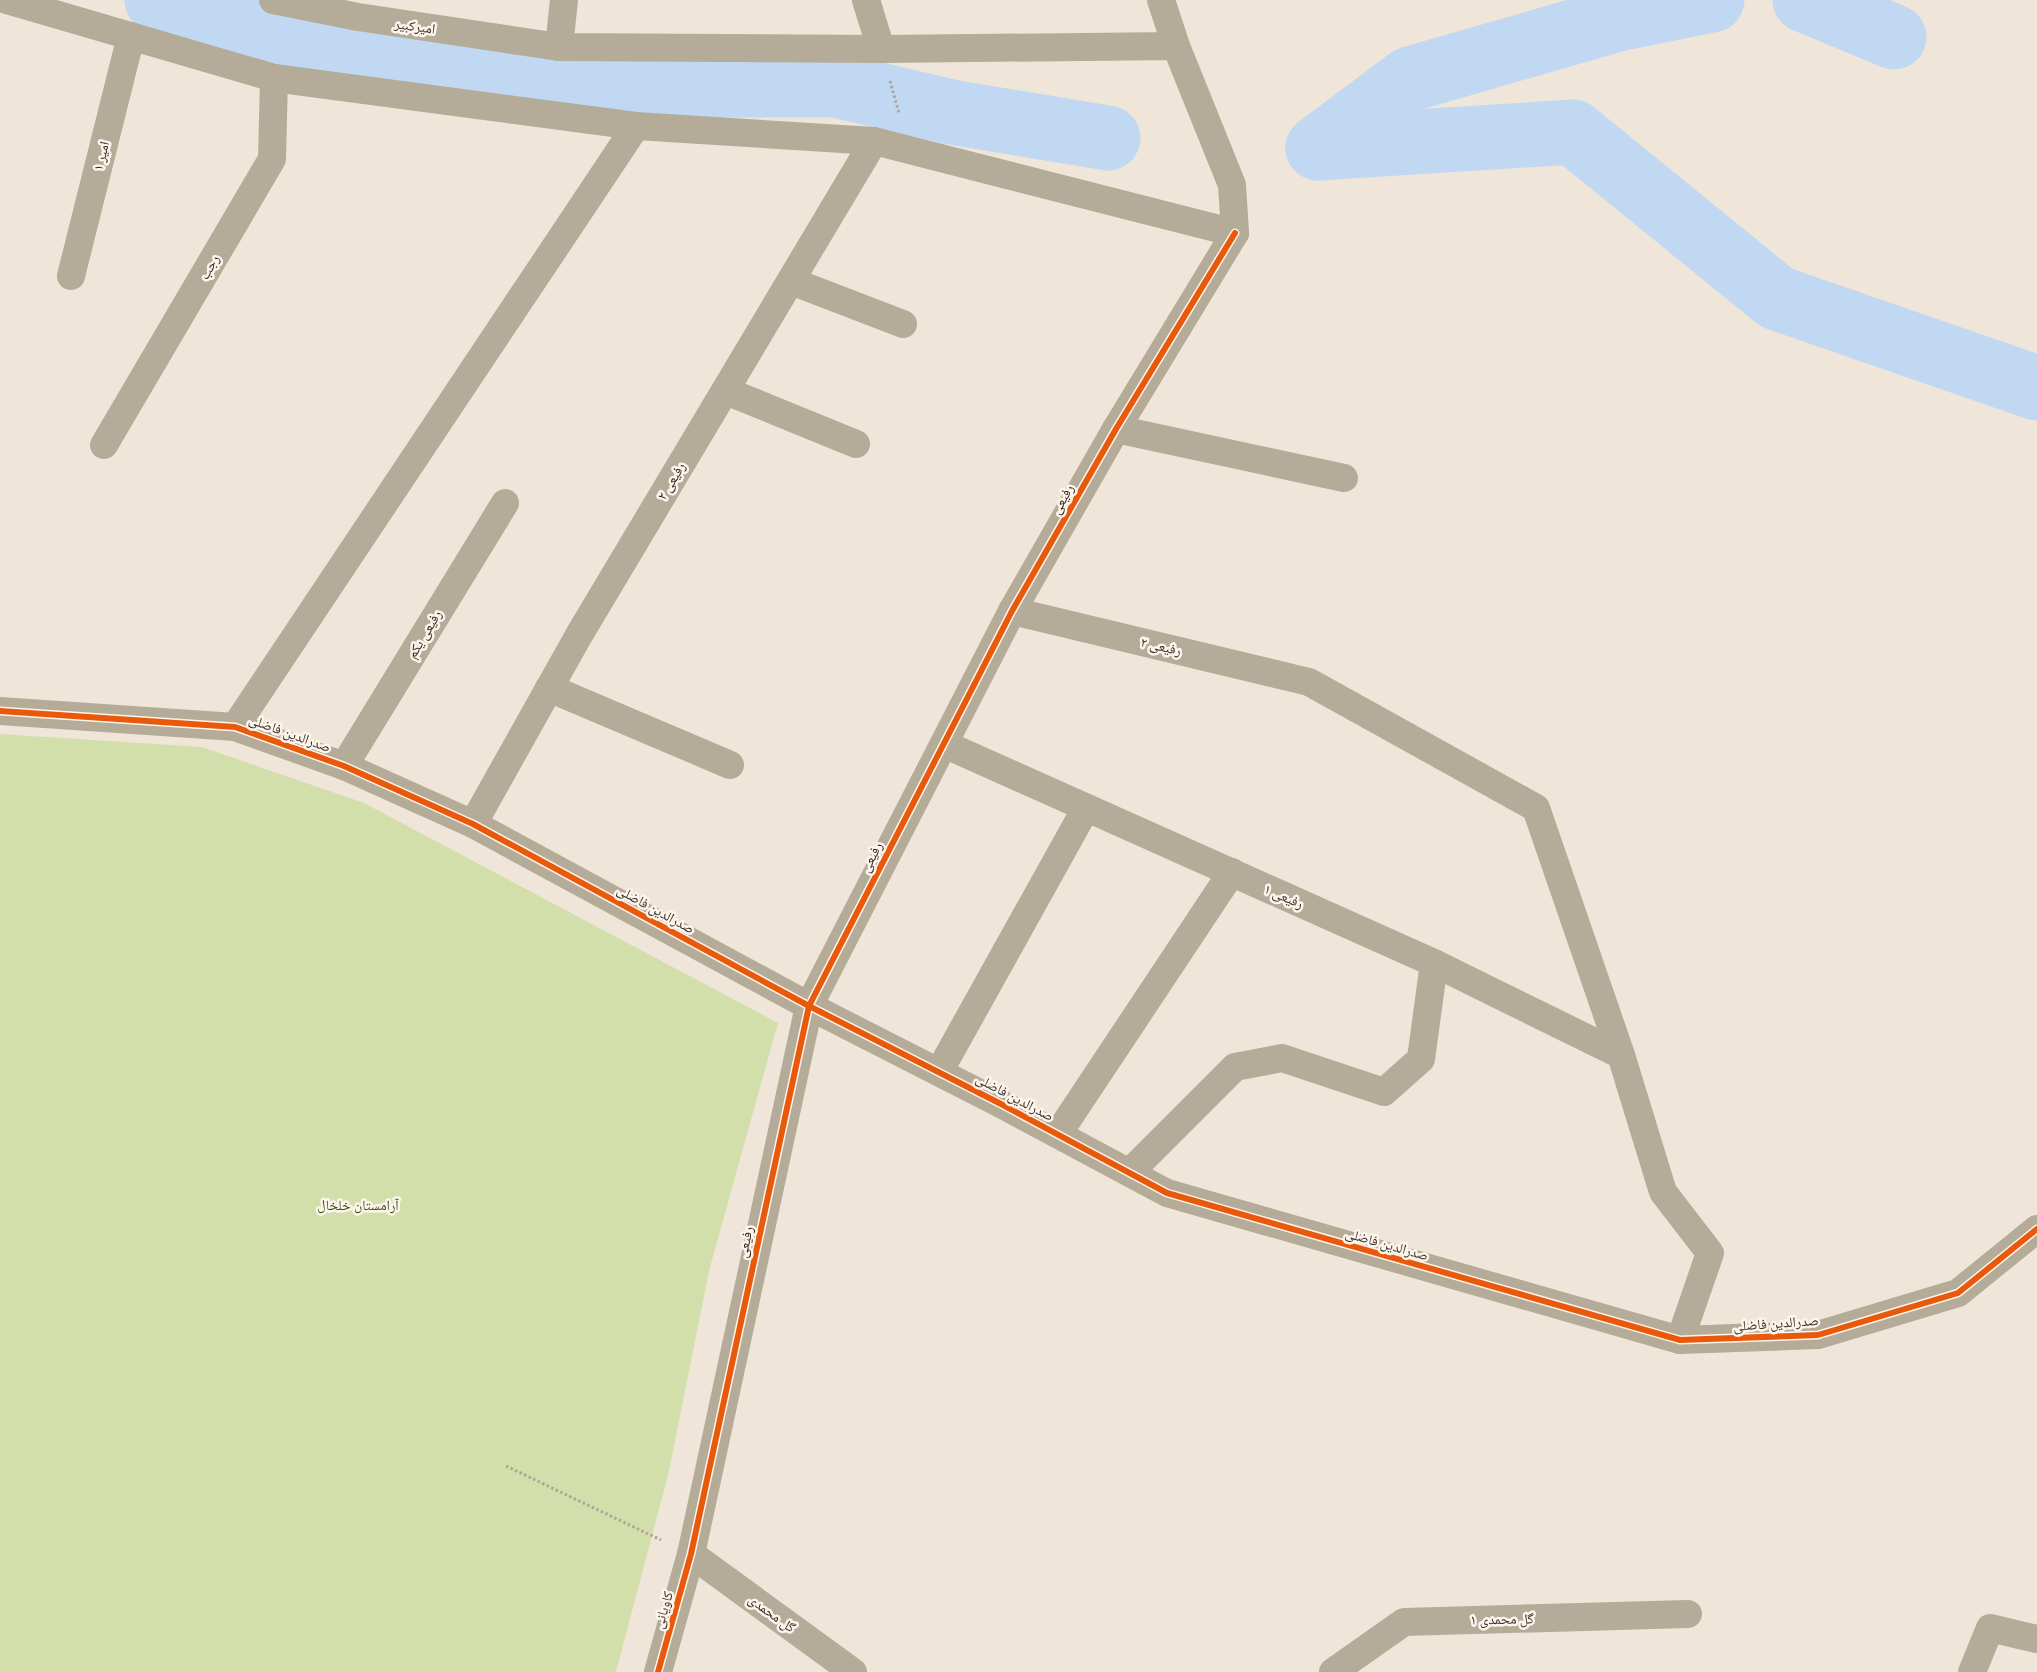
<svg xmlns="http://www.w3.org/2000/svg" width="2037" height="1672" font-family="'Roboto Condensed','Noto Naskh Arabic',sans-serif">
<rect width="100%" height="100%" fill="#f0e5d9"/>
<polygon fill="#d3dfab" points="0,734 202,747 364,803 778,1023 710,1267 669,1471 616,1672 0,1672"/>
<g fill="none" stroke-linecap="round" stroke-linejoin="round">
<g stroke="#c1d8f2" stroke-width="65">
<polyline points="157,0 243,30 612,85 836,85 951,112 1108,138"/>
<polyline points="1805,0 1894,37"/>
<polyline points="1318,148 1573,132 1777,298 2037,388"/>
<polyline points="1318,148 1410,79 1618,19 1712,0"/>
</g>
<g stroke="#aea698" stroke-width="3" stroke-dasharray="2.5 2.5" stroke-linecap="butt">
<polyline points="890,81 899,113"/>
<polyline points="506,1466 661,1540"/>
</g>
<g stroke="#b4ab98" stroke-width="28">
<polyline points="7,0 274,78 636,126 874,141 1235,233"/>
<polyline points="273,0 358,17 559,47 881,49 1176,46 1232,185 1235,233"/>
<polyline points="866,0 881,49"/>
<polyline points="1161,0 1176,46"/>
<polyline points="559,47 564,0"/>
<polyline points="71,276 131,36"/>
<polyline points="791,281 903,324"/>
<polyline points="726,391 856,444"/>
<polyline points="1116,429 1344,478"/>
<polyline points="104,445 272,159 274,78"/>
<polyline points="1012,611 1309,682 1536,808 1621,1055 1663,1192 1710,1253 1680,1340"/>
<polyline points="549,688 730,765"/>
<polyline points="0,711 235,727 344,766 473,824 809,1006 1001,1104 1167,1193 1680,1340 1818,1335 1958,1293 2037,1229"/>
<polyline points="235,727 636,126"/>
<polyline points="944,744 1434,963 1621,1055"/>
<polyline points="344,766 505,503"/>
<polyline points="473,824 579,635 874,141"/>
<polyline points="939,1072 1086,808"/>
<polyline points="1058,1134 1232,872"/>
<polyline points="1130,1172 1235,1067 1282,1058 1384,1092 1421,1059 1434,963"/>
<polyline points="691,1554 853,1672"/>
<polyline points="658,1672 691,1554 809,1006 1012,611 1116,429 1235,233"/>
<polyline points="1333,1672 1404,1622 1688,1614"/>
<polyline points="1972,1672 1990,1628 2037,1639"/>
</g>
<g stroke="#fdf5ec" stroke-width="9">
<g id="cycleway">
<polyline points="0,711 235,727 344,766 473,824 809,1006 1001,1104 1167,1193 1680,1340 1818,1335 1958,1293 2037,1229"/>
<polyline points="658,1672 691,1554 809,1006 1012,611 1116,429 1235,233"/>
</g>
</g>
<use href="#cycleway" stroke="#e8590c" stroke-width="6"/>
</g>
<g text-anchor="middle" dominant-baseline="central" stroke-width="5" stroke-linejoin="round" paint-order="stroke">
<g font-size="14" fill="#362f27" stroke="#fdf5ec">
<text transform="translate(415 26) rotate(8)">امیرکبیر</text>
<text transform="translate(101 156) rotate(-76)">امیر ۱</text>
<text transform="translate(209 267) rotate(-60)">رجب</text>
<text transform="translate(671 481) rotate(-59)">رفیعی ۲</text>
<text transform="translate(1062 499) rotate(-60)">رفیعی</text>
<text transform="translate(424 634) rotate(-59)">رفیعی یکم</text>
<text transform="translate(1161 646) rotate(13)">رفیعی ۲</text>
<text transform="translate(290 733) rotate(20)">صدرالدین فاضلی</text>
<text transform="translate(871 857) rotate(-63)">رفیعی</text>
<text transform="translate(1284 896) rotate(24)">رفیعی ۱</text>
<text transform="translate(656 909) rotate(29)">صدرالدین فاضلی</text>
<text transform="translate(1015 1097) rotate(28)">صدرالدین فاضلی</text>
<text transform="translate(745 1242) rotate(-78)">رفیعی</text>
<text transform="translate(1387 1244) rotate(16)">صدرالدین فاضلی</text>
<text transform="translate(1776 1323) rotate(-4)">صدرالدین فاضلی</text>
<text transform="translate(663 1610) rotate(-74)">کاویانی</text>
<text transform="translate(772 1613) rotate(36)">گل محمدی</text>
<text transform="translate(1502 1619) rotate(-1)">گل محمدی ۱</text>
</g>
<g font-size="14" fill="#3e5012" stroke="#fdf5ec">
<text x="358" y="1205">آرامستان خلخال</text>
</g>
</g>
</svg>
